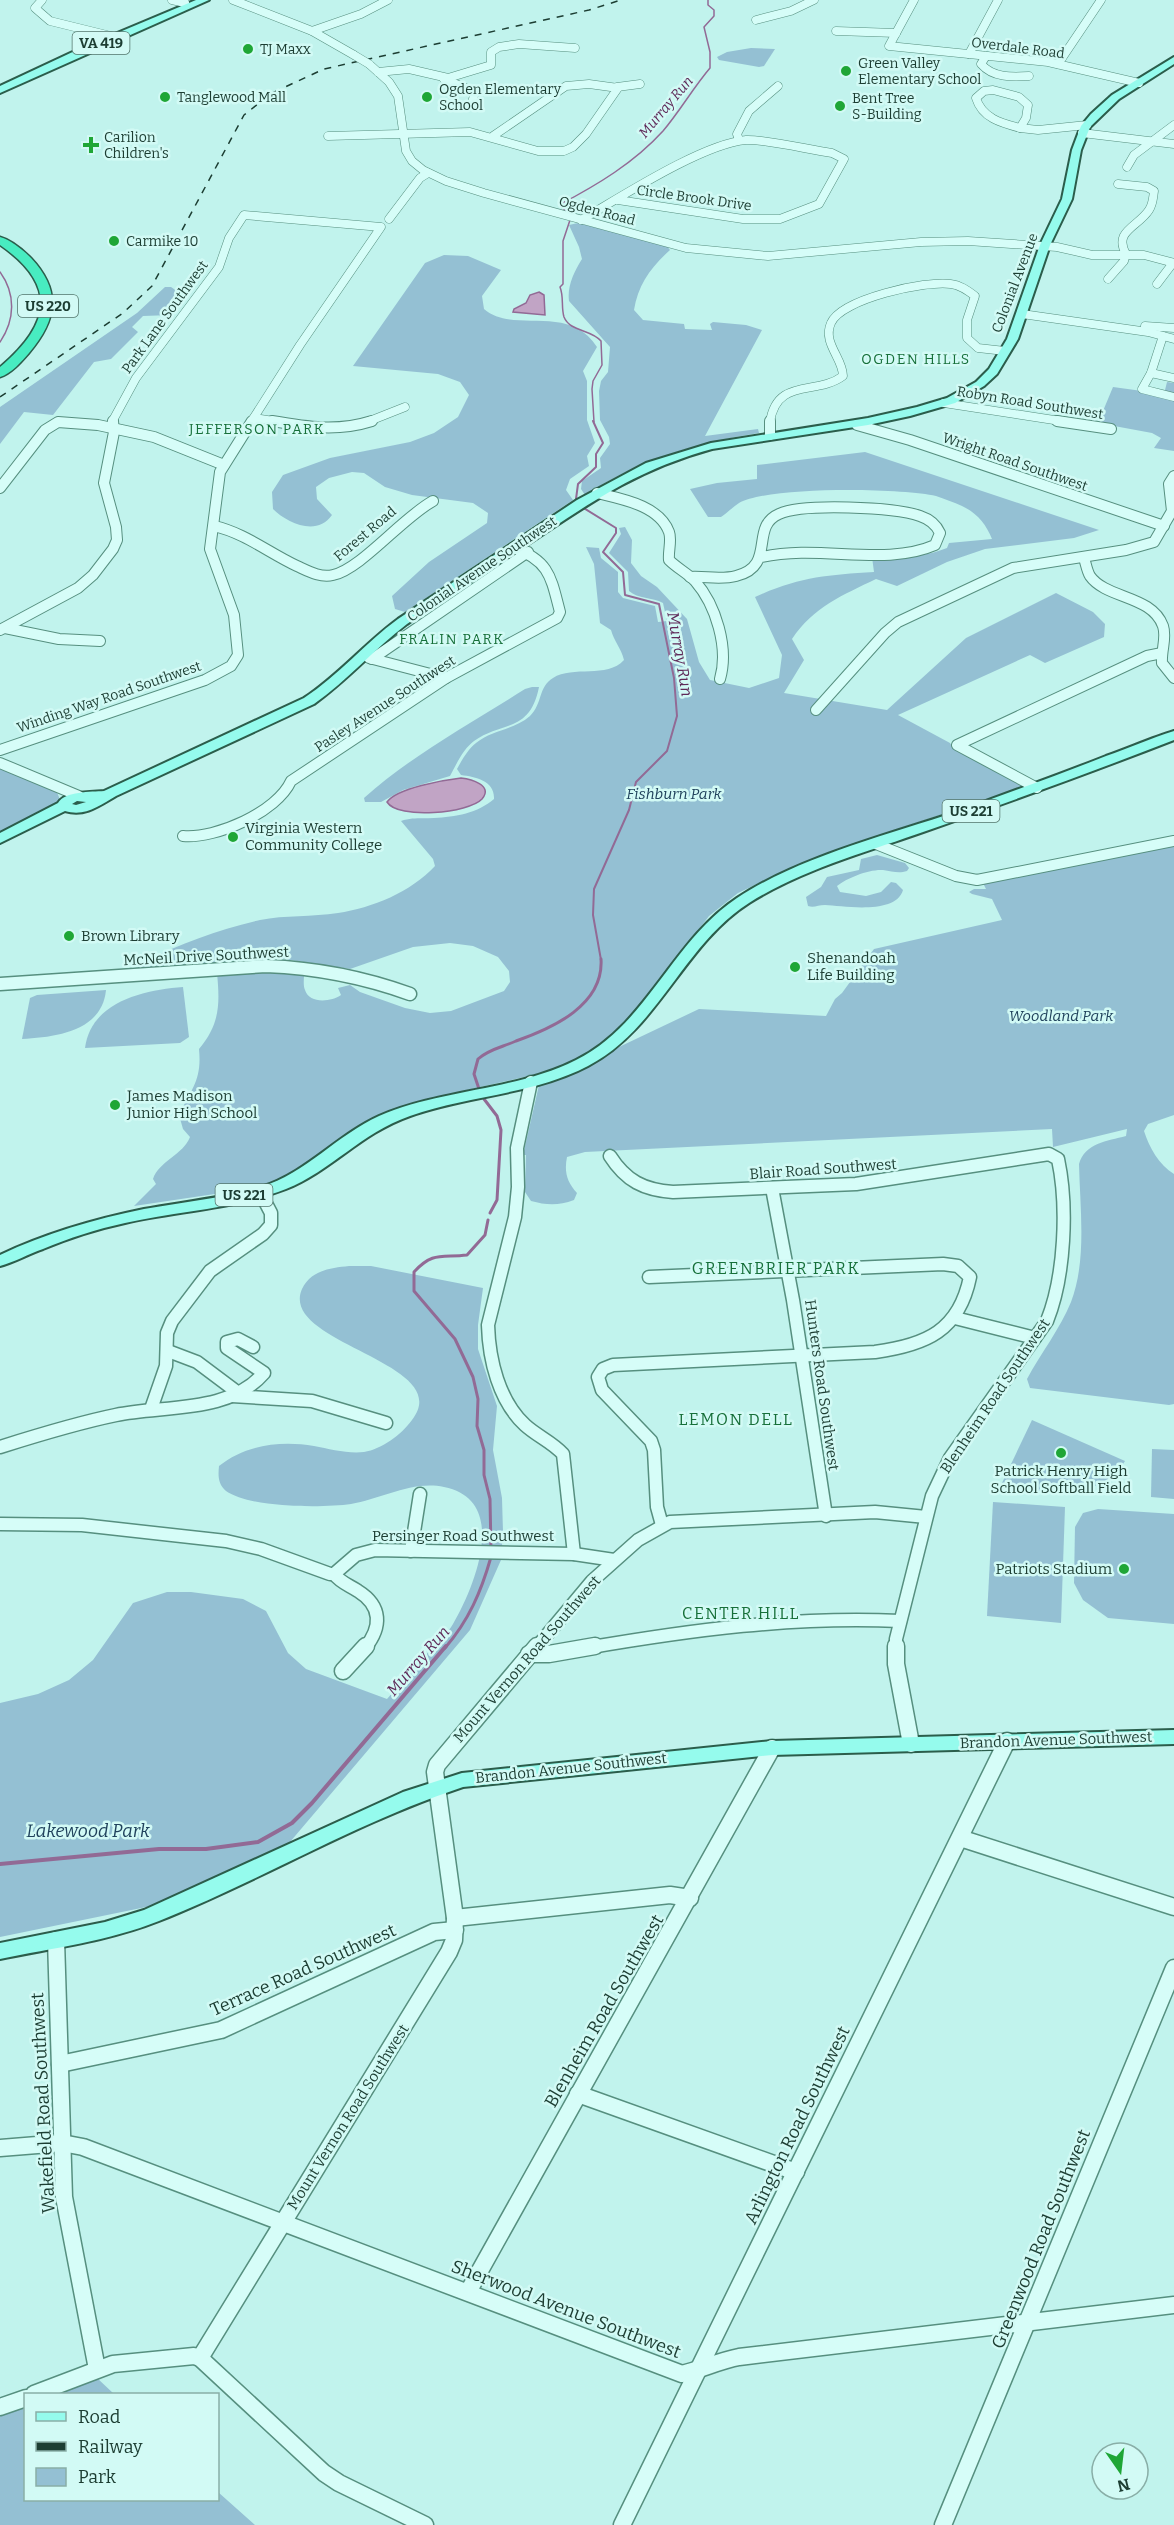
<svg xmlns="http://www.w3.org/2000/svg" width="1174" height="2525" font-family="Bitter,serif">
<rect width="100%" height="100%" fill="#c1f3ed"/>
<g fill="#94c0d3">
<polygon points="751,48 775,49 764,66 759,67 719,60 717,57 727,52"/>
<path d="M578 223 667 246 670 250C651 267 638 285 634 310L643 320 684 324 685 329 712 330 710 324 713 322 746 325 762 330 705 436 758 429 759 433C696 443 639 460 585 495L581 489 582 481 601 468 600 458 610 444 609 437 600 420 599 391 601 381 608 372 610 347 569 301C567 286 574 272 582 259L579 247 569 225Z"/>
<path d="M444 255 468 256 501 270 482 296 484 309C514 335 568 302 597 347L583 371 587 381V420L595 443 587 456 589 466 570 479 566 490 573 500 405 612 395 609 392 596 429 562 487 523 488 513 473 503 412 495 385 487 364 473 352 472 329 478 316 487 317 499 332 515C317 537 287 523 273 509L272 492 283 475 330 458 410 442 434 433 458 417 469 395 460 382 438 374 353 366 425 263Z"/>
<polygon points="165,287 171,287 184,296 171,315 143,316 132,327 138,332 111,359 94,362 53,415 24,412 0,444 0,407 137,313"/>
<polygon points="1167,382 1174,383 1174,451 1154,448 1161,438 1152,433 1098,423 1113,387 1164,394"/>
<path d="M865 452 1099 530 1074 538 985 549 947 562 897 586 876 579C843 595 813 607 792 639L804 660 784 693 887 710 966 638 1056 593 1093 612 1105 624 1104 637 1045 663 1030 655 898 715 950 743 953 748 1027 786 856 843 783 872 738 893 709 916 629 1022 613 1039 579 1059 550 1071 428 1099 390 1111 355 1128 306 1166 281 1179 255 1188 134 1206 156 1184 153 1179C159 1161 183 1155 190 1137L183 1129 179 1115C192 1088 202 1080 199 1049 220 1024 220 1004 217 973L287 971 304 975C304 979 303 986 305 990 309 1004 331 1002 341 995L338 988 350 985 360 992 405 1008 430 1013 451 1011 504 991 510 982 509 971 498 957 473 946 450 943 413 947 350 969 284 959 137 969 143 961C182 944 219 929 260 920 285 915 312 917 338 913 372 908 411 892 435 866L433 859 401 821C413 817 422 819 434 818 455 817 478 813 494 799 495 781 476 777 461 775L457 769C462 760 468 749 476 743 492 730 514 730 530 716 543 703 538 687 553 678 573 665 607 679 624 660 621 648 614 641 611 630L600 623 594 564 586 547 599 548 601 558 618 572V592L623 598 655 606 658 622 667 621 663 603C652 597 638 599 629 591L628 572 609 553 621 534 619 528 625 527 632 540 631 563 641 576 657 587 687 619 699 662 710 680 749 688 779 678 782 655 755 597C799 577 826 575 874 572L872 557C898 558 922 558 947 548L949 543 992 539C986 524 977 513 962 506 954 502 944 499 936 496 901 488 769 486 739 503 733 507 727 513 721 517H708L690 489 717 483 757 479V465Z"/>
<path d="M532 687H539C530 733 502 721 474 741 463 749 456 765 450 776L403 790 381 802H365L364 798C412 755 470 724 525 689Z"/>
<polygon points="0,769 56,790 61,802 0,834"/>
<path d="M1174 844V1115L1148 1124 1144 1131C1149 1147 1159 1165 1174 1174V1404L1169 1405 1030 1388 1027 1379C1041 1353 1060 1329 1071 1302 1087 1260 1080 1209 1079 1164 1085 1143 1107 1141 1126 1136L1127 1129 1053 1147 1052 1129 585 1152 567 1157C564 1172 567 1182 577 1193L574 1200C558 1206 546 1205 531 1201L525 1192 526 1155H523L539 1085 699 1009 826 1016 835 999 842 993 874 949 1002 920 992 899 972 894 969 892 974 889H986L981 879Z"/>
<path d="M877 855 905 863 909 868 907 871C898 874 892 871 883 870 869 869 847 878 837 886L840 892 866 896 881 892 891 882 896 883 903 890C896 915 844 906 825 905 818 905 814 908 808 906L806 897 821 887 827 877 859 870 861 859Z"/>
<path d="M183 987 189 1037 180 1043 85 1048C91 1002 143 990 183 987Z"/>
<path d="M106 990C102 1031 57 1037 22 1039L30 998 37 995Z"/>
<path d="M349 1266H371L483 1288 478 1325V1349L497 1406 493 1450 502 1498 503 1532 501 1560 470 1630 290 1842 151 1906 0 1937V1703L38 1694 69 1680 93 1660 133 1603 167 1592H191L243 1599 266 1611 288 1653 306 1669 387 1699C402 1682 417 1665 432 1648 439 1641 448 1633 453 1624 475 1586 510 1500 444 1487 413 1480 381 1499 351 1504 322 1508 250 1508 226 1491 218 1484 218 1476 219 1466 245 1445 281 1440 314 1446 330 1449 348 1454 364 1452 382 1449 401 1435 412 1420 457 1362 278 1344 302 1289 311 1270 331 1268 349 1266Z"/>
<path d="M1032 1420 1125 1461C1101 1502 1039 1495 1002 1483Z"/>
<polygon points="1152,1449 1174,1450 1174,1499 1151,1497"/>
<polygon points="993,1502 1065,1507 1061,1623 987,1616"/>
<polygon points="1098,1509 1174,1514 1174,1624 1108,1618 1083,1600 1074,1583 1075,1527 1083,1513"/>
<polygon points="97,2378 114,2394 54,2394"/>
<polygon points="25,2405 26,2500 218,2500 218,2492 255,2525 0,2525 0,2415"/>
</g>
<g fill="#c1a4c5" stroke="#926a95" stroke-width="1.5">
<polygon points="539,292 544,295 545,315 513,312 514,309 526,303 530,295"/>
<path d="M461 778C470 779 494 785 482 799 469 813 398 820 387 802 397 788 444 780 461 778Z"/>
</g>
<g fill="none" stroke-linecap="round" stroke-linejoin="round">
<g stroke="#926a95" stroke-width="1.5">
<path d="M570 215 559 205C597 185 634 163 663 131 680 111 693 88 710 68V52L704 27 714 16V10L708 5V0"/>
<path d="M570 220 563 241V284L560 287C564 297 561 307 564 317 570 332 591 329 601 341L602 365 593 381 592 389 594 422"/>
<path d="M0 272C16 294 15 320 0 342"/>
</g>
<g stroke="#926a95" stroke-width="2">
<polyline points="576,499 578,484 596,467 596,454 603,443 593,421"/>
<polyline points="582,507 616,528 616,533 603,552 623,572 625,595 659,604 674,678 677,716 667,751 636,782 629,810 594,889 593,915 601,960"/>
</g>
<g stroke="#926a95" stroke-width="3">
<path d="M479 1089 474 1074 478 1059C489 1049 503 1047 516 1041 553 1028 604 1005 601 959"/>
<polyline points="484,1099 497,1116 501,1130 497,1200 490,1213"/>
<path d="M488 1220 485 1235 467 1255C442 1258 433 1251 414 1272V1291L455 1339 473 1377 478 1399 477 1426 484 1450V1475L490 1499 491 1550"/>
<path d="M445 1648C469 1620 481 1592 491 1557"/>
</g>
<polyline stroke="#926a95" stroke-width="4" points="0,1864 159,1849 206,1849 258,1842 292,1823 312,1803 446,1646"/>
<g stroke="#568f7f" stroke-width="9">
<g id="minor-far3">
<polyline points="42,0 35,8 50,21 115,37"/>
<polyline points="172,0 185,3"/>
<polyline points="233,0 312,31 354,55"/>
<polyline points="914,0 889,46 1048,62 1139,83"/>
<polyline points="756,20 791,11 814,0"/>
<polyline points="312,31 361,14 388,0"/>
<polyline points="836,31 896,33"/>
<polyline points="969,54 998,0"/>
<path d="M986 56 981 64C993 78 1012 77 1029 76"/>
<polyline points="369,64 389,82 398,96 406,151 412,161 423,170 446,181 484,193 686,248 768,256 921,242 968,241 1057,247 1092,255 1144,255 1174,263"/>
<polyline points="1058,64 1101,0"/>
<polyline points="378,72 409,69 448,78 491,65 491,52 499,47 519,44 575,48"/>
<polyline points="444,79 475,92 471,106"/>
<polyline points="617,87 640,84"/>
<path d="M993 90 1019 97 1028 105 1026 118 1020 128C1001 123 982 118 976 98L984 91Z"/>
<polyline points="1020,128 1038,130 1087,125"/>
<polyline points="1082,133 1174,144"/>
<polyline points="328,136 470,132 538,151 564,151 573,147 586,134 618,88 589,84 566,86 493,136"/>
<polyline points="739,140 737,134 749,111 778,86"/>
<polyline points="1127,167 1134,155 1174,125"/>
<polyline points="389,219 420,178 428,173"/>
<path d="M581 220C621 197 702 144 746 140 766 139 810 150 832 153L844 159 819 204 780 219H743L618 200"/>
<path d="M1108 279 1124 261 1126 254C1113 231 1138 227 1149 210 1153 204 1153 198 1154 191L1147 187 1118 184"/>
<polyline points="1157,284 1173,263"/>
<polyline points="1022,314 1148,332 1174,339"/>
<polyline points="1145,326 1174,328"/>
<polyline points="1163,336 1151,373 1142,389 1174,397"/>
<polyline points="1151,373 1174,378"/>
<polyline points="944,403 1067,422"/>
<polyline points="254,418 280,422"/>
<polyline points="112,422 136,378 219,267 229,238 244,215 381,227 300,345 251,422"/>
<polyline points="367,422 405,407"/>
<path d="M770 422C777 377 816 396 843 376 843 358 822 343 831 323 841 299 926 280 951 284 960 285 967 290 975 296L967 320V338L978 348 1005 351"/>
</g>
</g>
<g stroke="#568f7f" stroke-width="12">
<g id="minor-far2">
<path d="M272 421C307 427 337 432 372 421"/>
<polyline points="1057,421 1111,429"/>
<polyline points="857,425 910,440 1164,526"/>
<polyline points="770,435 770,421"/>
<polyline points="0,488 45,430 58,422 98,425 154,437 224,465"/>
<path d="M597 493C621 499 659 505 669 532 672 540 668 551 669 560 677 568 687 573 695 581 716 605 729 648 720 679"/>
<path d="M214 526C245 533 269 553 297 566 308 571 320 578 333 575 361 569 402 518 433 501"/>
<path d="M1084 558C1086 564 1087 571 1090 576 1106 599 1152 595 1163 626 1167 638 1161 650 1162 663L1174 678"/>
<path d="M690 577C705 576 721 580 736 576 777 566 749 527 779 514 803 503 894 507 920 516 929 519 936 524 940 533L935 545C885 567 819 544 762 557"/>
<polyline points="5,628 59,639 100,641"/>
<polyline points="0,630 78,588 93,575 113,549 117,540 116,527 104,483 114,432 113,421"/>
<polyline points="369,658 446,678"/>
<polyline points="372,659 528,552"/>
<polyline points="816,710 885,633 898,622 1013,568 1126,550 1154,542 1172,511 1169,484 1174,476"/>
<polyline points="0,750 205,680 231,666 238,655 234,615 210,549 220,472 252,421"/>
<polyline points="0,763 79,796"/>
<polyline points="1037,788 957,745 1147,656 1162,653"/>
<path d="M183 836C216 839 277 812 291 781L446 678 557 618 560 612C551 578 550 561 514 548"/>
<polyline points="876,844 956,876 977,880 1174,841"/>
</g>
</g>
<g stroke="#568f7f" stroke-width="15">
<g id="minor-far1">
<path d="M0 984 266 966C316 968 363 977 410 994"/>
<path d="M531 1082 517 1148 518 1187 515 1217 488 1325C489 1360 499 1401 525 1425 537 1436 552 1442 563 1454L574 1554"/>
<path d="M610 1156C626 1181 644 1190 673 1192L856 1184 1049 1154 1058 1159C1068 1206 1065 1276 1047 1321L950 1458 932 1496 896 1639V1648"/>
<polyline points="772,1188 793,1300 826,1516"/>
<path d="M649 1277 943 1264 958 1266 970 1277C959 1331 926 1345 875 1352L613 1365 603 1369 598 1377 602 1390 651 1441 654 1450 657 1507 662 1525"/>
<polyline points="955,1318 1035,1338"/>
<polyline points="168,1351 197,1362 241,1395"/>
<polyline points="232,1396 312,1401 386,1423"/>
<polyline points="151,1409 166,1366 167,1333 172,1321 210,1271 263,1234 271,1225 271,1213 260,1192"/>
<path d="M0 1447C38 1435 77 1423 116 1415 163 1405 229 1414 264 1373L227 1348V1342L238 1339 253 1347"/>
<polyline points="0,1524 82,1525 226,1541 261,1549 330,1574 334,1574 356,1555 375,1550 574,1554 614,1560"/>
<polyline points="411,1551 420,1494"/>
<path d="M334 1574C341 1583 349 1585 358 1591 382 1606 382 1627 365 1648"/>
<polyline points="536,1648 592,1581 638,1540 670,1522 875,1512 926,1517"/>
<path d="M586 1648C691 1630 794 1616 900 1621"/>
</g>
</g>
<g stroke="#568f7f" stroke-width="19">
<g id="minor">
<polyline points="896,1646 896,1664 911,1744"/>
<polyline points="529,1654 549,1654 595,1646"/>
<polyline points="343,1671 366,1646"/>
<polyline points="960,1838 1174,1907"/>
<polyline points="455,1918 670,1895 690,1898"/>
<polyline points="56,1940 64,2197 97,2369"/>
<polyline points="60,2064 221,2030 434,1932 455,1930"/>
<polyline points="578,2094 796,2172"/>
<path d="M0 2148 62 2143 83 2147 682 2374C702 2369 719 2361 739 2357L1174 2305"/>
<polyline points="468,2292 772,1748"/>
<polyline points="200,2358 449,1952 454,1940 455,1918 435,1772 437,1765 537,1646"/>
<polyline points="34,2394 113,2364 194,2356 200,2358 324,2473 339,2483 425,2525"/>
<polyline points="0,2407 26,2398"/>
<polyline points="622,2525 1007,1741"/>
<polyline points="943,2525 1174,1968"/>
</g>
</g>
<g stroke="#2b5d4b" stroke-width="4">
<g id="major">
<polygon points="196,0 209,0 0,93 0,86 79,49"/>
<path d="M1174 57V64L1119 99 1090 127 1081 150 1072 199 1050 245 1018 339 997 374 984 386 955 403 910 416 868 425 712 449C632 471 586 506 518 551 481 575 444 598 407 624 374 649 348 680 314 704L116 796C99 806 85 817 65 811L0 843V833L58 803C65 791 91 792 104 791L304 698C339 675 365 643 398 619L577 500 646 463 711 443 868 418 917 407 947 398 976 382 989 369 1007 339 1040 245 1062 199 1072 150 1081 126 1091 114 1112 95ZM77 801 86 802 76 805 72 804Z"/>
<path d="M1174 731V740C1092 772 1009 802 926 831 867 852 803 869 749 903 683 945 659 1029 588 1066 533 1095 468 1095 410 1116 361 1133 331 1171 286 1189 235 1209 178 1211 125 1223 97 1229 69 1238 43 1249 28 1254 15 1262 0 1266V1255C46 1233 95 1219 144 1209 183 1202 223 1198 261 1187 306 1173 337 1135 379 1116 442 1089 514 1091 576 1060 647 1025 672 941 737 898 802 855 896 833 970 807 1015 790 1061 774 1106 756 1129 748 1151 738 1174 731Z"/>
<path d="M1174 1730V1744L772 1755 463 1787C357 1822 262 1880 159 1921 109 1941 53 1948 0 1959V1943L105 1922 144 1910 403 1792 462 1773 772 1741Z"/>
</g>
</g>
<g stroke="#2b5d4b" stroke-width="3">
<path id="highway" d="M0 237C11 240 23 250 31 258 62 291 57 320 29 353 22 361 11 374 0 377V367C51 324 58 285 0 245Z"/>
</g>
<use href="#minor-far3" stroke="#d6fdf8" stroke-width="8"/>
<use href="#minor-far2" stroke="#d6fdf8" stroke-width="10"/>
<use href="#minor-far1" stroke="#d6fdf8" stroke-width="12"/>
<use href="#minor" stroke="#d6fdf8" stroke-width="16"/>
<use href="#major" fill="#95fbed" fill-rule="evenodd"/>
<use href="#highway" fill="#48ecc1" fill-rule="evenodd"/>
<polyline stroke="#1c3d32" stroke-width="1.5" stroke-dasharray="7 7" stroke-linecap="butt" points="0,397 123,313 152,286 244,115 272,93 324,69 589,10 621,0"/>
<g stroke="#568f7f" stroke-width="9" stroke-linecap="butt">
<polyline id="minor-bridge" points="354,55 369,64"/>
</g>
<use href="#minor-bridge" stroke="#d6fdf8" stroke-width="8"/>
</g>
<g fill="#1fa636" stroke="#d2faf5" stroke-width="2">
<circle cx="248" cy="49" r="6"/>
<circle cx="846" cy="71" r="6"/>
<circle cx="165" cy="97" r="6"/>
<circle cx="427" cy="97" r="6"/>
<circle cx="840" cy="106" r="6"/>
<path d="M88 136h6v6h6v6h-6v6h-6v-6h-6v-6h6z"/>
<circle cx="114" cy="241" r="6"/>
<circle cx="233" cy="837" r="6"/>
<circle cx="69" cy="936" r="6"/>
<circle cx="795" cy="967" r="6"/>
<circle cx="115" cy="1105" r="6"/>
<circle cx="1061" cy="1453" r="6"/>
<circle cx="1124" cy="1569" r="6"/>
</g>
<g text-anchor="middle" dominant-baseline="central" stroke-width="5" stroke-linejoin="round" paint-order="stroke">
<g fill="#d2faf5" stroke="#53766c" stroke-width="1.5">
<rect x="72.5" y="32" width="57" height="22" rx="4.5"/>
<rect x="18" y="295" width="60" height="22" rx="4.5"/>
<rect x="942.5" y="800" width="57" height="22" rx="4.5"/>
<rect x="215.5" y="1184" width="57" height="22" rx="4.5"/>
</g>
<g font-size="14" font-weight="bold" fill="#1c3d32">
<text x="101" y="43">VA 419</text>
<text x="48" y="306">US 220</text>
<text x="971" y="811">US 221</text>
<text x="244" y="1195">US 221</text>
</g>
<g font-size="14" fill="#1c3d32" stroke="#d2faf5">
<text transform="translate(1018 48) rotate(7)">Overdale Road</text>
<text transform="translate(694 198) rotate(8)">Circle Brook Drive</text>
<text transform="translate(597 211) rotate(15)">Ogden Road</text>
<text transform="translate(1015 283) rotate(-69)">Colonial Avenue</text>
<text transform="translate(165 317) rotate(-54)">Park Lane Southwest</text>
<text transform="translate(1030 403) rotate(9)">Robyn Road Southwest</text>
<text transform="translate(1015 462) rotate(19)">Wright Road Southwest</text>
<text transform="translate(365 534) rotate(-40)">Forest Road</text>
<text transform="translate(482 569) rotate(-34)">Colonial Avenue Southwest</text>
<text transform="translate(109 697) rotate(-19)">Winding Way Road Southwest</text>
<text transform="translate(385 704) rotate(-33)">Pasley Avenue Southwest</text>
</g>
<g font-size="14" fill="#1c3d32" stroke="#d2faf5" text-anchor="start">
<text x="260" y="49">TJ Maxx</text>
<text x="858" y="63">Green Valley<tspan x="858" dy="16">Elementary School</tspan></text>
<text x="439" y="89">Ogden Elementary<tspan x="439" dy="16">School</tspan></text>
<text x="177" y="97">Tanglewood Mall</text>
<text x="852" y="98">Bent Tree<tspan x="852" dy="16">S-Building</tspan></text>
<text x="104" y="137">Carilion<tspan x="104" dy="16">Children's</tspan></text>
<text x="126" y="241">Carmike 10</text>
</g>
<g font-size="14" font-style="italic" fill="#5f2a59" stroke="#d2faf5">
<text transform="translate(666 107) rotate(-50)">Murray Run</text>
</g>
<g font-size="14" letter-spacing="1.5" fill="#166f39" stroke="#d2faf5">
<text x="916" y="359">OGDEN HILLS</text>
<text x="257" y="429">JEFFERSON PARK</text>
<text x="452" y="639">FRALIN PARK</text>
</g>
<g font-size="15" font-style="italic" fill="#20425c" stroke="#d2faf5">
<text x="674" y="794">Fishburn Park</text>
<text x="1061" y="1016">Woodland Park</text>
</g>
<g font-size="15" fill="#1c3d32" stroke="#d2faf5" text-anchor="start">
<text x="245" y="828">Virginia Western<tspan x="245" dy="17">Community College</tspan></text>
<text x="81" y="936">Brown Library</text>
<text x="807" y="958">Shenandoah<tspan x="807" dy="17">Life Building</tspan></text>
<text x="127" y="1096">James Madison<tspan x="127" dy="17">Junior High School</tspan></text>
<text x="1061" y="1471" text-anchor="middle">Patrick Henry High<tspan x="1061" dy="17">School Softball Field</tspan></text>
<text x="1112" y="1569" text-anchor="end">Patriots Stadium</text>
</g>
<g font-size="15" fill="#1c3d32" stroke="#d2faf5">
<text transform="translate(206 956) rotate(-3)">McNeil Drive Southwest</text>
<text transform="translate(823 1169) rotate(-4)">Blair Road Southwest</text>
<text transform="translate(822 1385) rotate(82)">Hunters Road Southwest</text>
<text transform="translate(995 1396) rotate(-56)">Blenheim Road Southwest</text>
<text x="463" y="1536">Persinger Road Southwest</text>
<text transform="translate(527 1659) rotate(-49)">Mount Vernon Road Southwest</text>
<text transform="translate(1056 1740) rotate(-2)">Brandon Avenue Southwest</text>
<text transform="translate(571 1768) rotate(-6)">Brandon Avenue Southwest</text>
<text transform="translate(348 2117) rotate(-58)">Mount Vernon Road Southwest</text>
</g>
<g font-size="16" font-style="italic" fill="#5f2a59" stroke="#d2faf5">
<text transform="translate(680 654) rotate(80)">Murray Run</text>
<text transform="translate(418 1661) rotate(-49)">Murray Run</text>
</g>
<g font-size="16" letter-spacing="1.5" fill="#166f39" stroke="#d2faf5">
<text x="776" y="1268">GREENBRIER PARK</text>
<text x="736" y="1419">LEMON DELL</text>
<text x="741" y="1613">CENTER HILL</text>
</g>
<g font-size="18" font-style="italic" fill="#20425c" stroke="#d2faf5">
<text x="88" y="1831">Lakewood Park</text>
</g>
<g font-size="18" fill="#1c3d32" stroke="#d2faf5">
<text transform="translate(303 1970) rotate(-24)">Terrace Road Southwest</text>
<text transform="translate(604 2011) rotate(-60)">Blenheim Road Southwest</text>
<text transform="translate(43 2103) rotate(-93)">Wakefield Road Southwest</text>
<text transform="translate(797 2125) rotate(-64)">Arlington Road Southwest</text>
<text transform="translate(1041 2239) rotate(-68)">Greenwood Road Southwest</text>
<text transform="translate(566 2309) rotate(21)">Sherwood Avenue Southwest</text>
</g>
</g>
<rect x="24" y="2393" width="195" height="108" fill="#d2faf5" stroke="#89aea7" stroke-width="1.5"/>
<rect x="36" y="2412" width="30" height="9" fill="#95fbed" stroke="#89aea7" stroke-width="1.5"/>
<text x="78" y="2423" font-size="18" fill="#1c3d32">Road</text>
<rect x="36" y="2442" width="30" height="9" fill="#1c3d32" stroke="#89aea7" stroke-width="1.5"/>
<text x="78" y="2453" font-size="18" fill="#1c3d32">Railway</text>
<rect x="36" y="2468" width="30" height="18" fill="#94c0d3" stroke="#89aea7" stroke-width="1.5"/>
<text x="78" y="2483" font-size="18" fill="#1c3d32">Park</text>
<g transform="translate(1120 2471) rotate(166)"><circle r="28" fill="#d2faf5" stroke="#89aea7" stroke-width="1.5"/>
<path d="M0-4.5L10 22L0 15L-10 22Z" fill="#1fa636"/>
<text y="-9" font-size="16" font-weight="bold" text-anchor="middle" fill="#1c3d32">N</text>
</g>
</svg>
